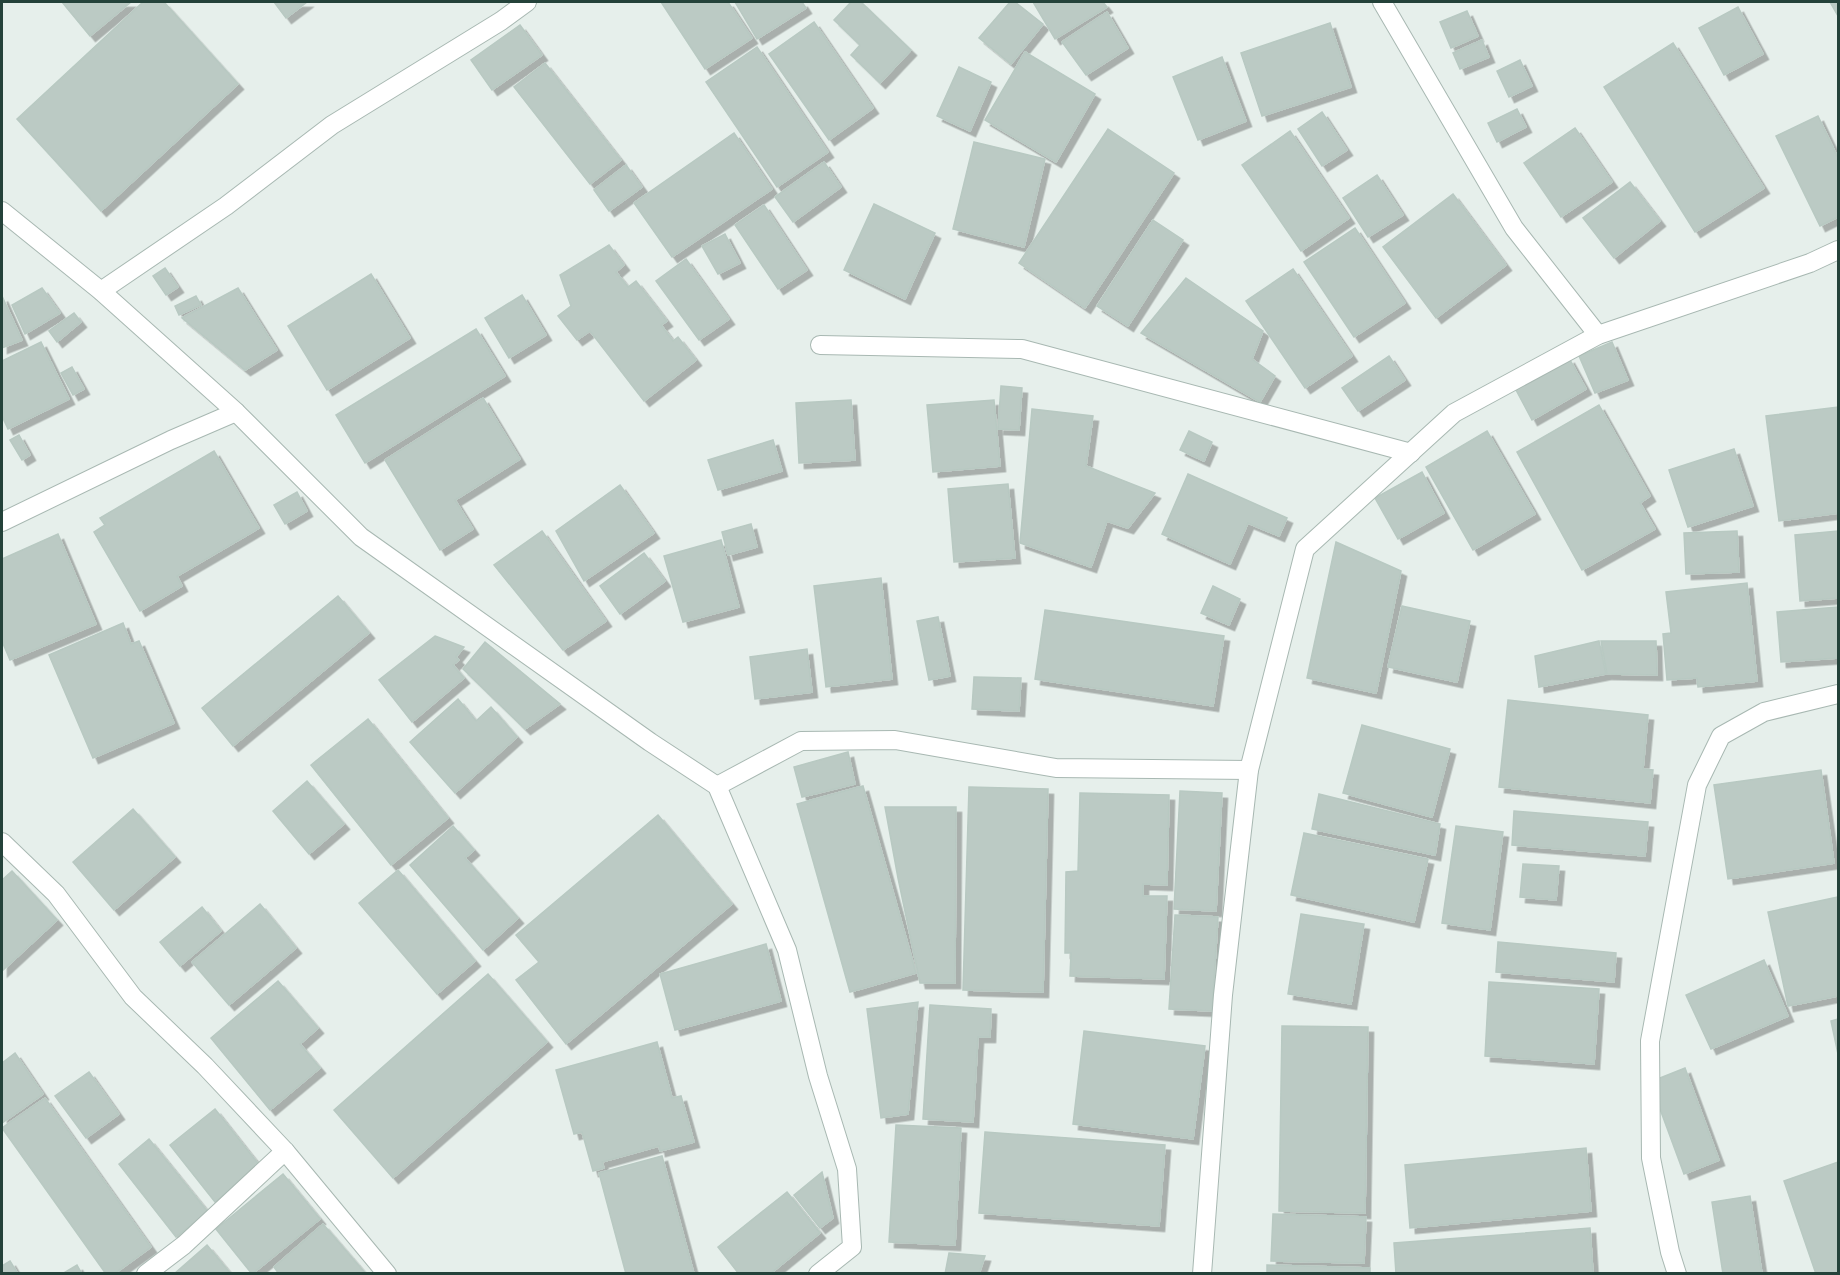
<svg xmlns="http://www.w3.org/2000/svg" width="1840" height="1275" font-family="'Exo 2',sans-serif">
<defs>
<filter id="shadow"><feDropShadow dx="5.5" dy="5.5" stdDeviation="0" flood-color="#0004"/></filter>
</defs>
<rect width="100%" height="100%" fill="#e6efeb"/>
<g fill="#bbcac4" stroke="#b8c9c2" stroke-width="1.5" filter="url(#shadow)">
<polygon points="62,2 131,2 90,36"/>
<polygon points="143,2 164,2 238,84 101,211 17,119"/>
<polygon points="274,2 307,2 286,18"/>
<polygon points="661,2 728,2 752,38 705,69"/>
<polygon points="735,2 802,2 806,8 757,39"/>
<polygon points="851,2 861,2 911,50 880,83 851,55 860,45 834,20"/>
<polygon points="1010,2 1015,2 1043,24 1011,64 979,38"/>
<polygon points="1033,2 1103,2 1107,7 1055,39"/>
<polygon points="1830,2 1838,2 1838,16"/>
<polygon points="1738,7 1763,54 1724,75 1699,28"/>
<polygon points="1467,11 1478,36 1451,48 1440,22"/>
<polygon points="1107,12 1128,48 1086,75 1062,42"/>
<polygon points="814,22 873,108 829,140 769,54"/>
<polygon points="1330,23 1351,87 1262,116 1241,53"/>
<polygon points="520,25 542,55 492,90 471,60"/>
<polygon points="1482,40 1489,57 1460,69 1453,53"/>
<polygon points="1673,43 1764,188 1695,232 1604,87"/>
<polygon points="757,47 828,152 777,187 706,82"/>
<polygon points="1025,52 1095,94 1056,162 985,120"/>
<polygon points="1222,57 1246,121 1198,140 1173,77"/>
<polygon points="1520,60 1532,86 1509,97 1497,71"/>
<polygon points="545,63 621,160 590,184 514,87"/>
<polygon points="959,67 991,82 970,131 937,116"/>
<polygon points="1517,109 1526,127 1497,142 1488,123"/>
<polygon points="1322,112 1347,150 1322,166 1298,129"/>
<polygon points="1818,116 1838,158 1838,217 1820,226 1776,136"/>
<polygon points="1575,128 1612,182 1561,217 1524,163"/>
<polygon points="1108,129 1174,173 1085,308 1019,263"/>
<polygon points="1290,131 1349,218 1301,251 1242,165"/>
<polygon points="734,133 772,189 672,257 634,203"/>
<polygon points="974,142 1045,159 1024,247 953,229"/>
<polygon points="824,162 841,187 793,222 775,197"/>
<polygon points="626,165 642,187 609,211 594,190"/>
<polygon points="1377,175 1403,215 1368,237 1343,198"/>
<polygon points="1630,182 1660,221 1614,258 1583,218"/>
<polygon points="1453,194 1506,265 1436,318 1383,247"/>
<polygon points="874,204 935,233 905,299 844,270"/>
<polygon points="764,205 807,270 778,289 735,225"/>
<polygon points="1153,220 1183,240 1128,326 1097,306"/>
<polygon points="1355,228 1405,303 1354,337 1304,262"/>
<polygon points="725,234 740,263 718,274 702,246"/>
<polygon points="609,245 624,265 616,272 628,287 636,281 667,321 661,325 673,341 678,337 696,360 644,401 590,331 577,340 558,316 571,306 560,275"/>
<polygon points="686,259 729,319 699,340 656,281"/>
<polygon points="165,268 178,287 166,295 153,276"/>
<polygon points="1293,269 1352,356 1305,388 1246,301"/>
<polygon points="371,274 410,338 327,390 288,326"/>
<polygon points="1186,278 1263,331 1252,359 1275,376 1260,402 1141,333"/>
<polygon points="42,288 60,313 25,334 12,305"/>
<polygon points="238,288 277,350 245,370 182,318"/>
<polygon points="522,295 546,335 509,358 485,318"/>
<polygon points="2,296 22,340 2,348"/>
<polygon points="196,296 201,305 179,315 175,306"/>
<polygon points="74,313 81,322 57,342 49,331"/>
<polygon points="476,329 505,376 365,463 336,415"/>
<polygon points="41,342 69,399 8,429 2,416 2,361"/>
<polygon points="1612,342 1628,380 1595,393 1579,356"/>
<polygon points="1389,356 1405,380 1358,411 1342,388"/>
<polygon points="1569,358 1586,389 1532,420 1515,388"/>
<polygon points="72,367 84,389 73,395 61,373"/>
<polygon points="1001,386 1022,388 1019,430 998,429"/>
<polygon points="483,398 520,459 455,500 473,529 440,550 385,460"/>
<polygon points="851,400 855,460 799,463 796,403"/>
<polygon points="994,400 1000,466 933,472 927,405"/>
<polygon points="1599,405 1650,496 1640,503 1655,529 1582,570 1517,452"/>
<polygon points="1838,407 1838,513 1779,521 1766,416"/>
<polygon points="1032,409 1093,416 1086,466 1155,493 1128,528 1107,521 1091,567 1020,543"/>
<polygon points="1189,431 1212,442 1204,461 1180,450"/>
<polygon points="1487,431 1535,514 1473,550 1426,467"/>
<polygon points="19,435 30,455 22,460 10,440"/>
<polygon points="773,440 782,471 718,490 708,460"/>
<polygon points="1734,449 1753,506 1688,527 1669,470"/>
<polygon points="214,451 259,528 177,576 182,586 140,611 94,532 105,525 100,518"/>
<polygon points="1422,472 1444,513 1398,539 1375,498"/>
<polygon points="1188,474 1287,518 1279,536 1248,523 1230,564 1162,534"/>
<polygon points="1008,484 1015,558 954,562 948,489"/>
<polygon points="620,485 654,533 584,581 556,531"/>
<polygon points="297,492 307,511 285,524 274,505"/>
<polygon points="751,524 757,547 728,555 722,532"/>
<polygon points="542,531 606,621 563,650 494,565"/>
<polygon points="1737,531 1739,572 1686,574 1684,533"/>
<polygon points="1838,531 1838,598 1800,601 1795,535"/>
<polygon points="58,534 96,624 10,660 2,641 2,559"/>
<polygon points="721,540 739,607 683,622 664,556"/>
<polygon points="1336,542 1401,571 1376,693 1307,678"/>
<polygon points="644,553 665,581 620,614 600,586"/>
<polygon points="881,578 892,679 826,687 814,586"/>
<polygon points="1747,583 1757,681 1698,687 1697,678 1667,680 1663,634 1671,633 1666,592"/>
<polygon points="1213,586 1240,599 1229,625 1201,613"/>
<polygon points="338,596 369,633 233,746 202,708"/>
<polygon points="1402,606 1470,621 1457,682 1388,667"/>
<polygon points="1838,607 1838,658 1781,662 1777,612"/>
<polygon points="1045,610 1224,636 1213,706 1035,679"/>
<polygon points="938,617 950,676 929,680 917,621"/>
<polygon points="123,623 131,644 139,641 174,723 93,758 49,655"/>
<polygon points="435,636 464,647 456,657 459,660 453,665 464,678 412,722 379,680"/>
<polygon points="1599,641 1606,674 1539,687 1535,656"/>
<polygon points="1601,641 1656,641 1657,675 1607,674"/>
<polygon points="485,642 560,704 525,729 463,669"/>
<polygon points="807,649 812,692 755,699 750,657"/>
<polygon points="974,677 1021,678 1019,711 972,709"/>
<polygon points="458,699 476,721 491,707 517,737 455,793 410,742"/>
<polygon points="1508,700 1648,715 1643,769 1653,770 1650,803 1499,787"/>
<polygon points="368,719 448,818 391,865 311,765"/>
<polygon points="1362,725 1450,749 1432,817 1343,793"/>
<polygon points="848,752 855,784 802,797 794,767"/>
<polygon points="1821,770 1834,863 1728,879 1714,785"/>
<polygon points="307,781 344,824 309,854 273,811"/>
<polygon points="863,786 916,973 850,992 797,804"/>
<polygon points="969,787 1048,789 1043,992 963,990"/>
<polygon points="1180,791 1222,793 1216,911 1174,909"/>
<polygon points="1080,793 1169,795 1167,885 1143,884 1143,896 1167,896 1164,979 1070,976 1071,953 1065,953 1066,872 1078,871"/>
<polygon points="1319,794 1440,824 1435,855 1312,829"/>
<polygon points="885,807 956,807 955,983 920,983 898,878"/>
<polygon points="133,809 175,857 114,910 73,862"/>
<polygon points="1514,811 1648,822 1645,856 1512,845"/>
<polygon points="658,815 732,904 566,1044 516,980 539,962 516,935"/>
<polygon points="453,826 474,850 465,858 518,918 483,950 410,865"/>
<polygon points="1456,826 1503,832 1490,930 1442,923"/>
<polygon points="1304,833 1428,859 1414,922 1291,895"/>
<polygon points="1523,864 1559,866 1556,900 1520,897"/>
<polygon points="398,870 475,961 437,994 359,903"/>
<polygon points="12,871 57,920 2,971 2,880"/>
<polygon points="1838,897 1838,996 1788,1006 1768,912"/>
<polygon points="260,904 296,948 229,1005 192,962"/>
<polygon points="202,907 221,931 180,966 160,942"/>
<polygon points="1301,914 1364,924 1351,1004 1288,994"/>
<polygon points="1175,915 1218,917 1212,1011 1169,1009"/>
<polygon points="1498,942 1616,953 1614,982 1496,972"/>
<polygon points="766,944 781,1001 675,1030 660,974"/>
<polygon points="1764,960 1788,1016 1711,1049 1686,995"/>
<polygon points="488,974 547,1042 393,1178 334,1110"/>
<polygon points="278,981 318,1028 300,1044 320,1068 270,1110 211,1038"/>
<polygon points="1489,982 1599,989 1594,1064 1485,1056"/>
<polygon points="918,1002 908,1114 881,1118 867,1009"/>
<polygon points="930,1005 991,1009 990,1037 978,1037 973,1122 923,1119"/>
<polygon points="1838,1019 1838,1054 1831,1021"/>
<polygon points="1282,1026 1368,1027 1365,1213 1279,1211"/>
<polygon points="1084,1031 1205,1046 1193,1139 1073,1124"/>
<polygon points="657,1042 672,1098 681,1096 694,1142 660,1151 659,1146 602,1162 604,1168 593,1171 582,1132 574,1134 556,1070"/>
<polygon points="15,1053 43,1094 2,1123 2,1063"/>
<polygon points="1685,1068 1719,1160 1684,1174 1650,1082"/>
<polygon points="89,1072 119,1114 86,1138 55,1096"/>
<polygon points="45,1098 151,1247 114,1274 106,1274 2,1128"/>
<polygon points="215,1109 260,1166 215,1202 170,1145"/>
<polygon points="896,1125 961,1128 955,1245 889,1242"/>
<polygon points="985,1132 1165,1145 1159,1226 979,1213"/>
<polygon points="149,1139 208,1212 176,1237 119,1164"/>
<polygon points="1586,1148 1591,1211 1410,1228 1405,1165"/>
<polygon points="662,1156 694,1274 626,1274 599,1173"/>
<polygon points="1838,1162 1838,1274 1816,1274 1784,1181"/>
<polygon points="822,1172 833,1218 820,1228 794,1195"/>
<polygon points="283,1174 320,1219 252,1274 216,1229"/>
<polygon points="787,1192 820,1233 770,1274 739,1274 718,1247"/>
<polygon points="1750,1196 1762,1274 1723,1274 1712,1202"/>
<polygon points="1273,1214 1366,1217 1364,1263 1271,1261"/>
<polygon points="323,1224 366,1274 279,1274 274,1267"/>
<polygon points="1590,1228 1593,1274 1396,1274 1394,1243"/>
<polygon points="207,1245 231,1274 174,1274"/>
<polygon points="949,1253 985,1256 979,1274 945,1274"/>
<polygon points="10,1261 18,1274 2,1274 2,1266"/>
<polygon points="77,1265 82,1274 62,1274"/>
<polygon points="1267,1265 1370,1268 1370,1274 1267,1274"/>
</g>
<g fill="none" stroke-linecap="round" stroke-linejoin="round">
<g stroke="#a8b8b2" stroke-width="20">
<g id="minor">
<polyline points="1382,2 1514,228 1598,335"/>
<polyline points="2,211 101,291 236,412 361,537 650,742 717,786 787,950 818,1076 847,1169 852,1247 818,1274"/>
<polyline points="101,291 226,206 332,125 501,21 527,2"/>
<polyline points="820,345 1022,349 1411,453"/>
<polyline points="2,522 171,440 236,412"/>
<polyline points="717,786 801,741 895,740 1056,768 1249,770"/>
<polyline points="2,842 56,894 133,997 205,1066 285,1151 387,1274"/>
<polyline points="146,1274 184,1245 285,1151"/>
<polyline points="1202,1274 1223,995 1249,770 1305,549 1454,413 1598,335 1810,263 1838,250"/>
<polyline points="1677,1274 1670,1252 1651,1158 1650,1041 1697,785 1721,736 1764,712 1838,694"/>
</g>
</g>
<use href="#minor" stroke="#fff" stroke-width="18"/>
</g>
<rect width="1840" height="1275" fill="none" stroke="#24423a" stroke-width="6"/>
</svg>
